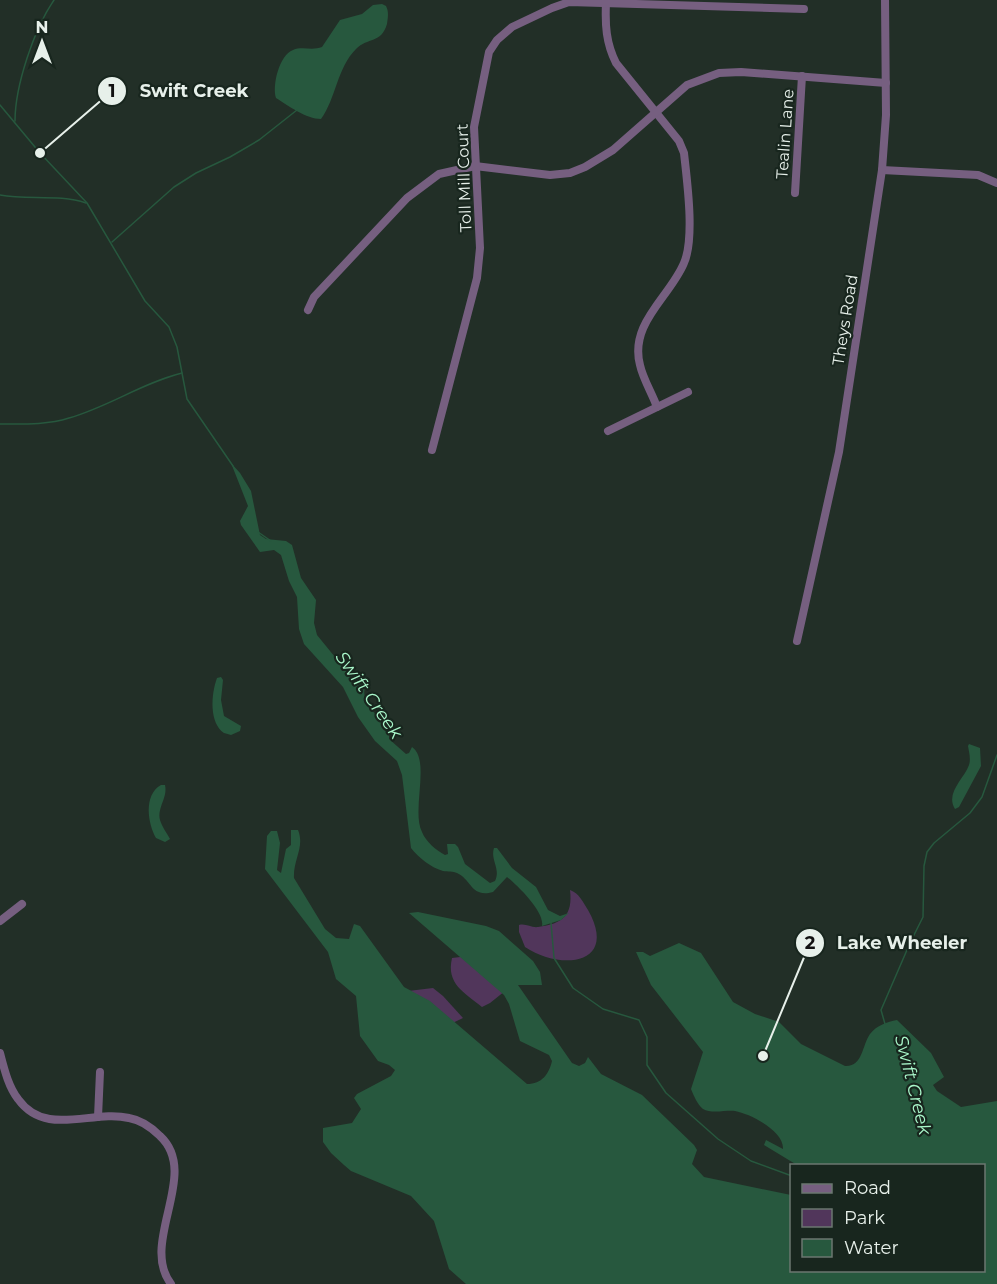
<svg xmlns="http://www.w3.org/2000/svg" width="997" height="1284" font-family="Montserrat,sans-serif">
<rect width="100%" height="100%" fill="#222f27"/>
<g fill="#51365b">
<path d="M570 890C579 893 583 902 588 910 619 965 561 971 525 947L519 932V925C526 923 531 928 538 927 563 924 573 915 570 890Z"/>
<path d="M469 956 505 991 490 1003 482 1007C464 992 446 984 452 958Z"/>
<polygon points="433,988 443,996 463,1018 440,1029 408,991"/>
</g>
<g fill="#27583e">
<path d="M382 4 386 6C389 12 388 17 387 24 381 44 368 37 356 49 337 68 336 98 321 119 306 119 289 106 276 98 272 86 279 55 293 50 302 46 312 51 322 47L340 20 362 14 373 5Z"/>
<path d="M231 463 240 473 251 491 260 535 266 539 286 541 292 545 301 578 316 600 314 623 317 635 348 673 365 686C360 710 382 716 395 730L394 733 389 734V739L406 754 409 753 412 747C431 760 411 811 422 832 426 842 436 850 445 855L448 854 447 844H455L458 847 465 864 490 883 495 881C501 869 490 860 494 848H497L512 868 536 887 548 910 560 916 569 913 561 920 542 926C545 912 518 886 507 877L493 892C471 898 472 880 457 873 453 871 448 872 443 871 430 867 419 858 411 848L402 775 397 761 375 741 358 717 343 687 304 644 299 629 297 597 289 581 281 555 274 550 260 552 241 525 240 521 248 506Z"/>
<path d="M221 677 223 680 221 700 224 716 241 726 240 731 231 735 224 733C209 723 211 694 217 678Z"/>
<path d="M969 744 980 748 981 766 959 807 955 809C945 793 964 779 969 765 971 759 969 752 968 746Z"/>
<path d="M161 785H165C168 798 157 807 160 820 162 827 167 833 170 839L165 842 156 838C148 824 143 795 161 785Z"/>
<path d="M291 830H298C305 847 293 860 294 878L325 929 336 938 349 939 354 924 360 926 404 987 430 1001 527 1084C542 1084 549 1074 552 1061L549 1055 520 1041 509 1004 504 995 409 913 418 912 486 926 499 931 533 961 540 972 542 985H518L572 1063 579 1066 585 1063 588 1057 601 1074 642 1095 694 1145 697 1150 692 1164 704 1177 791 1195 792 1270H984V1166L797 1165 764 1145 766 1140 783 1149C784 1131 751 1114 735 1111 726 1110 711 1114 703 1109 697 1104 694 1096 691 1089L703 1052 651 985 636 952H643L650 956 679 943 701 953 733 1002 755 1014 779 1022 801 1044 845 1066C863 1067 862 1045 870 1034 877 1025 887 1022 897 1020L931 1053 944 1077 933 1085 937 1091 961 1107 997 1101V1284H466L449 1269 434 1221 411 1196 351 1171 344 1165 331 1153 323 1142V1128L352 1123 361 1109 354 1098 357 1094 391 1076 395 1070 389 1065 378 1061 360 1036 356 996 336 979 328 952 265 869 267 836 271 831H277L280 843 277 870 281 873 286 849 291 845Z"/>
</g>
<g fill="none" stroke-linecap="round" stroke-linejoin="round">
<g stroke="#27583e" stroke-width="1.5">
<polyline points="0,105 40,153 87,203 145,301 169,327 177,347 187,399 233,466"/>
<path d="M15 121C15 86 34 29 54 0"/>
<path d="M0 195C28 200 59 194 86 203"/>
<polyline points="112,242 174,187 196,173 230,157 259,140 297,110"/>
<path d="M0 424C23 424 47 425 69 418 108 407 142 383 182 373"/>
<polyline points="258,532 271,541"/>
<polyline points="551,923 554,958 573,988 603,1009 639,1020 647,1037 647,1065 666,1093 718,1139 751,1161 792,1176"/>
<polyline points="885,1024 881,1010 910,943 923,917 924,866 927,852 934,843 970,813 982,797 997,755"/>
</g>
<g stroke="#765f80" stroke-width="8">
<path d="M606 3C605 25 606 43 616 63L679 141 684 153C687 181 695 238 684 263 670 297 629 323 640 365 643 379 652 393 657 407"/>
<polyline points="882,170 978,175 997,183"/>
<polyline points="795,193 802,76"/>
<polyline points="308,310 314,297 407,198 439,174 475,166 550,175 570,173 585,167 613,150 687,85 719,73 741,72 886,83"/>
<polyline points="608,431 688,392"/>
<polyline points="432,450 477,278 480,248 474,127 489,52 497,40 512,27 552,8 569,2 804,9"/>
<polyline points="797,641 839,452 882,170 886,115 885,0"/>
<polyline points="0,921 22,904"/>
<path d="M0 1053C4 1068 8 1086 18 1099 46 1138 92 1109 129 1118 141 1120 152 1128 160 1136 201 1174 139 1242 171 1284"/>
<polyline points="98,1117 100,1072"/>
</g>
</g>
<g text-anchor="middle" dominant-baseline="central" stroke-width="4.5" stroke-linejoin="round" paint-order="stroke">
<g font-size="16" fill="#e7f0ea" stroke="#18261e">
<text transform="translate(785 134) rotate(-86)">Tealin Lane</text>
<text transform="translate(464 178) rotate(-92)">Toll Mill Court</text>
<text transform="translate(845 320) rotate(-81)">Theys Road</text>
</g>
<g font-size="18" font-style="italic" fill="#aaf8cb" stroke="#18261e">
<text transform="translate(369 695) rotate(55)">Swift Creek</text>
<text transform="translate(913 1085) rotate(76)">Swift Creek</text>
</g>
</g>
<path fill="none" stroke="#e7f0ea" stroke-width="2" d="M40 153L112 91M763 1056L810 943"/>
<g fill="#e7f0ea" stroke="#18261e" stroke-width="2">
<circle cx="40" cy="153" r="6"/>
<circle cx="763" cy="1056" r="6"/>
<circle cx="112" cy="91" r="15"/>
<circle cx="810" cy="943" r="15"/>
</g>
<g font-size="18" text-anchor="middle" font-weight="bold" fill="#111">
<text x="112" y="97">1</text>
<text x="810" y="949">2</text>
</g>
<g font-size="18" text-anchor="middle" font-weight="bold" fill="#e7f0ea" stroke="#18261e" stroke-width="4.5" stroke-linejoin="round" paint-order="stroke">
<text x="194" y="97">Swift Creek</text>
<text x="902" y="949">Lake Wheeler</text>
</g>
<rect x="790" y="1164" width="195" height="108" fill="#18261e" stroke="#6b7770" stroke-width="1.5"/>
<rect x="802" y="1184" width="30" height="9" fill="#765f80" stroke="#6b7770" stroke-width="1.5"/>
<text x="844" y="1194" font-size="18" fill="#e7f0ea">Road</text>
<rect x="802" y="1209" width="30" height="18" fill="#51365b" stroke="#6b7770" stroke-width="1.5"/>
<text x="844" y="1224" font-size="18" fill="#e7f0ea">Park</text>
<rect x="802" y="1239" width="30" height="18" fill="#27583e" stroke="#6b7770" stroke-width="1.5"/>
<text x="844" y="1254" font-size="18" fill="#e7f0ea">Water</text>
<g transform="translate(42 42)" stroke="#18261e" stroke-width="4.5" paint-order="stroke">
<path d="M0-4.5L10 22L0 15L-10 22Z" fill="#e7f0ea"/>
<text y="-9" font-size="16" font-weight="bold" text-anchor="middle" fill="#e7f0ea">N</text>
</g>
</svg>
